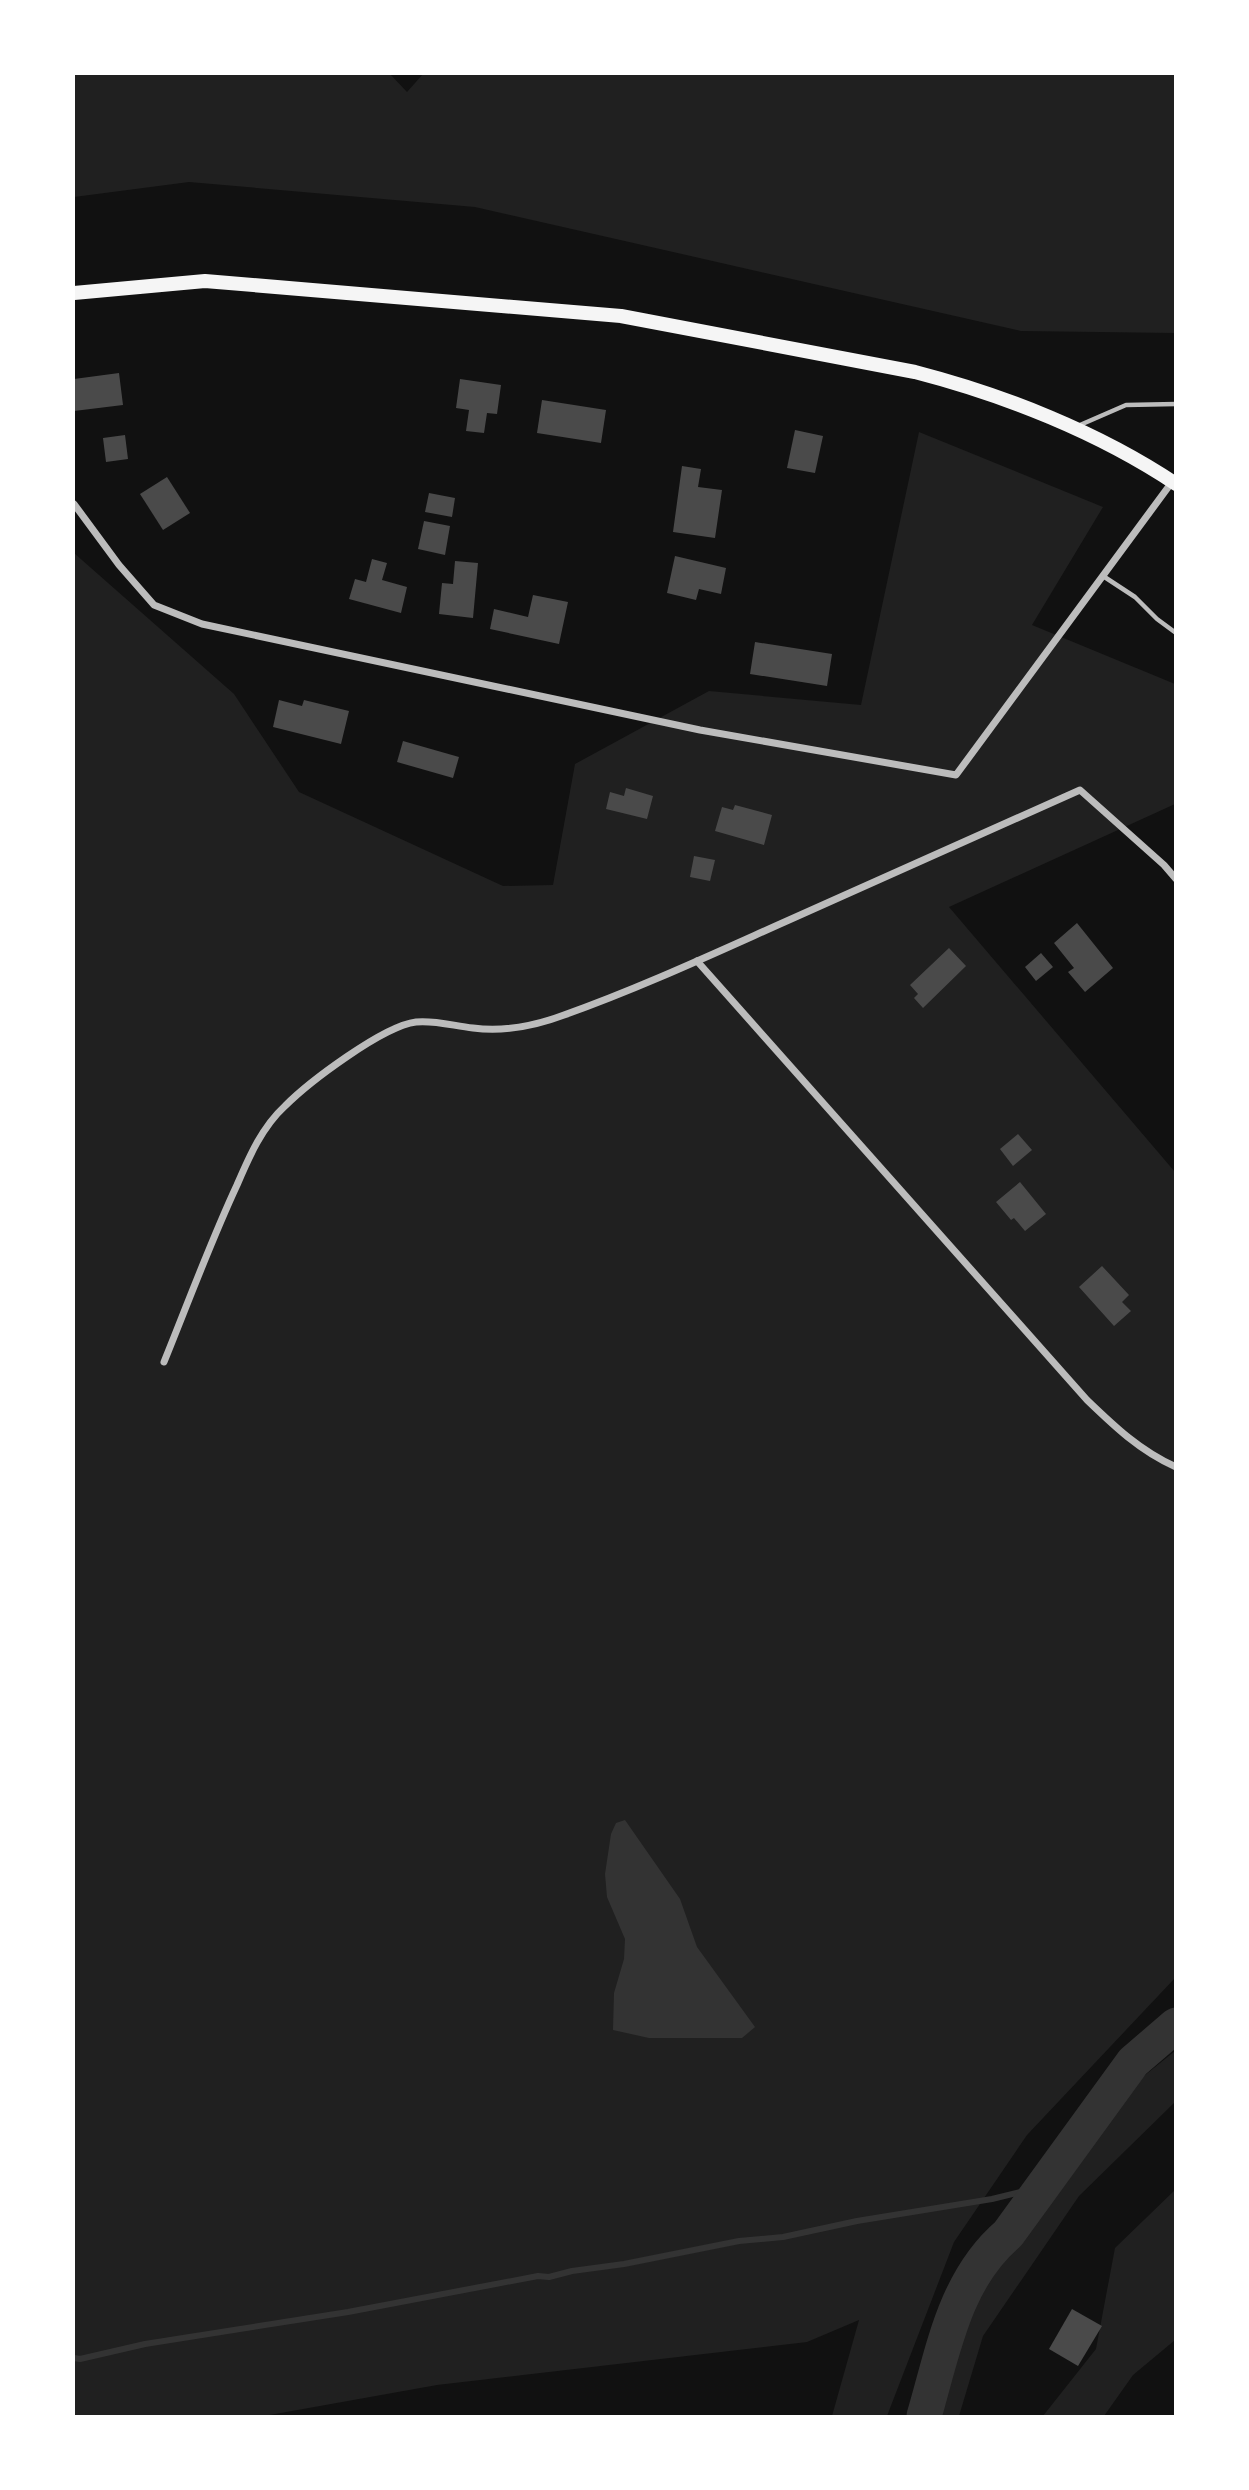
<svg xmlns="http://www.w3.org/2000/svg" width="1249" height="2490" font-family="'Titillium Web',sans-serif">
<rect width="100%" height="100%" fill="#111"/>
<g fill="#202020">
<polygon points="74,74 390,74 407,92 423,74 1175,74 1175,333 1021,331 475,207 189,182 74,197"/>
<polygon points="919,432 1103,507 1032,625 1175,684 1175,804 949,907 1175,1172 1175,1978 1027,2135 954,2242 887,2416 832,2416 859,2320 807,2342 437,2385 264,2416 74,2416 74,553 234,694 299,792 503,886 553,885 575,764 709,691 861,705"/>
<polygon points="1175,2051 1175,2102 1079,2196 983,2336 959,2416 936,2416 972,2294 1139,2080"/>
<polygon points="1175,2190 1175,2340 1133,2375 1104,2416 1043,2416 1096,2349 1115,2248"/>
</g>
<polygon fill="#333" points="625,1820 680,1899 697,1947 755,2027 742,2038 649,2038 613,2030 614,1993 624,1959 625,1939 607,1897 605,1874 611,1834 616,1823"/>
<g fill="none" stroke-linecap="round" stroke-linejoin="round">
<polyline stroke="#333" stroke-width="6" points="74,2358 80,2359 145,2344 348,2312 538,2276 549,2277 572,2271 624,2264 739,2241 783,2237 857,2221 992,2199 1041,2187"/>
<path stroke="#333" stroke-width="35" d="M924 2416C943 2352 954 2280 1008 2234L1133 2062 1176 2025"/>
</g>
<g fill="#4a4a4a">
<polygon points="119,373 123,405 74,411 74,379"/>
<polygon points="460,379 501,385 497,414 487,413 484,433 466,431 469,410 456,408"/>
<polygon points="542,400 606,410 601,443 537,433"/>
<polygon points="795,430 823,436 815,473 787,468"/>
<polygon points="125,435 128,459 106,462 103,438"/>
<polygon points="682,466 701,469 698,487 722,490 715,538 673,532"/>
<polygon points="167,477 190,513 163,530 140,494"/>
<polygon points="429,493 455,498 452,517 425,512"/>
<polygon points="424,521 450,526 445,555 418,549"/>
<polygon points="675,556 726,568 721,594 699,589 696,600 667,593"/>
<polygon points="372,559 387,563 382,580 407,587 401,613 349,599 355,579 366,582"/>
<polygon points="455,561 478,563 473,618 439,614 442,583 453,584"/>
<polygon points="533,595 568,602 559,644 490,629 494,609 528,617"/>
<polygon points="755,642 832,654 827,686 750,674"/>
<polygon points="279,700 302,706 304,700 349,711 341,744 273,727"/>
<polygon points="403,741 459,757 453,778 397,762"/>
<polygon points="626,788 653,796 647,819 606,809 610,792 624,796"/>
<polygon points="735,805 772,815 764,845 715,831 722,807 733,810"/>
<polygon points="694,856 715,860 710,881 690,877"/>
<polygon points="1077,923 1113,968 1085,992 1068,972 1074,968 1054,943"/>
<polygon points="949,948 966,966 923,1008 914,998 918,994 910,985"/>
<polygon points="1041,953 1053,967 1036,981 1025,967"/>
<polygon points="1018,1134 1032,1150 1013,1166 1000,1149"/>
<polygon points="1020,1182 1046,1214 1025,1231 1014,1218 1011,1220 996,1202"/>
<polygon points="1102,1266 1129,1295 1122,1302 1131,1311 1114,1326 1079,1287"/>
<polygon points="1072,2309 1102,2326 1078,2366 1049,2349"/>
</g>
<g fill="none" stroke-linecap="round" stroke-linejoin="round">
<g stroke="#bcbcbc" stroke-width="4.5">
<polyline points="1080,425 1126,405 1176,404"/>
<polyline points="1103,576 1135,597 1157,619 1176,633"/>
</g>
<g stroke="#bcbcbc" stroke-width="7">
<polyline points="74,504 119,565 154,605 202,624 700,730 956,775 1172,482"/>
<path d="M697 961 1087 1400C1114 1426 1140 1451 1176 1467"/>
<path d="M164 1362C188 1303 210 1243 237 1185 249 1157 262 1127 285 1106 309 1082 383 1026 416 1022 435 1020 454 1026 473 1028 505 1032 535 1026 564 1015 640 988 715 953 789 920 886 877 983 834 1080 790L1164 865 1176 879"/>
</g>
<path stroke="#f5f5f5" stroke-width="14" d="M74 293 205 281 621 316 915 372C1004 395 1098 432 1176 484"/>
</g>
<rect width="1249" height="2490" fill="none" stroke="#ffffff" stroke-width="150"/>
</svg>
